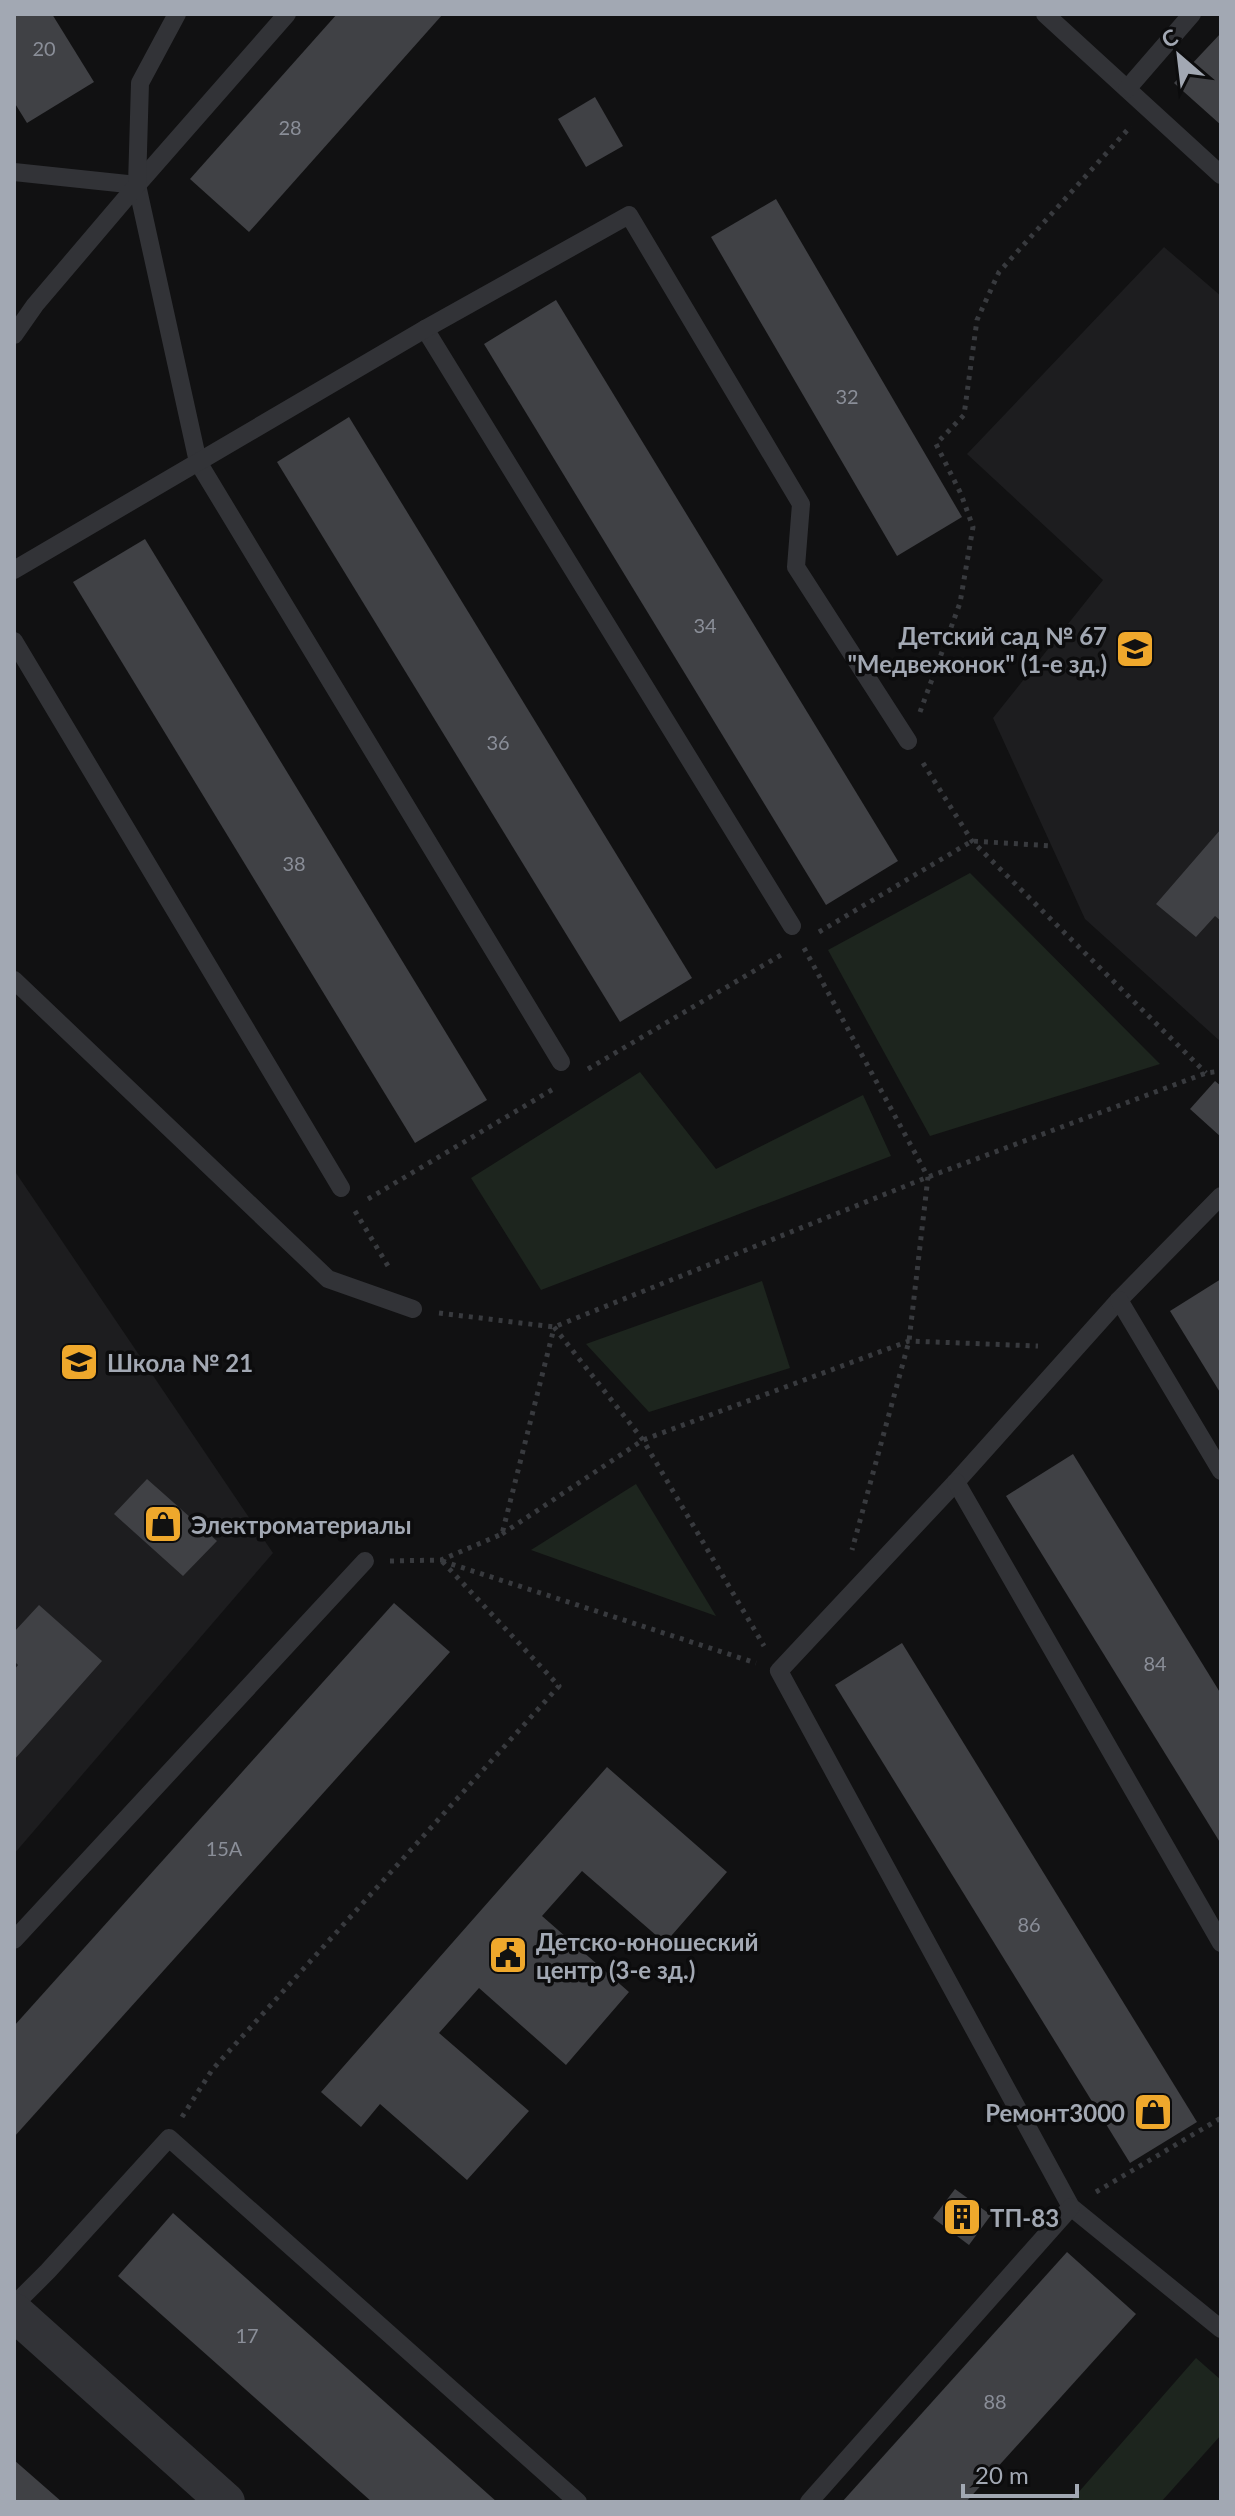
<svg xmlns="http://www.w3.org/2000/svg" width="1235" height="2516" font-family="Lato,sans-serif">
<rect width="100%" height="100%" fill="#111112"/>
<g fill="#1d1d1f">
<polygon points="1164,247 1221,296 1221,1042 1085,919 993,718 1103,580 967,454"/>
<polygon points="14,1170 273,1553 14,1854"/>
</g>
<g fill="#1d251e">
<polygon points="970,873 1160,1064 930,1136 828,950"/>
<polygon points="640,1072 716,1169 863,1095 891,1156 541,1290 471,1178"/>
<polygon points="762,1281 790,1368 649,1412 586,1344"/>
<polygon points="636,1484 716,1616 531,1550"/>
<polygon points="1196,2358 1221,2380 1221,2435 1161,2502 1070,2502"/>
</g>
<g fill="#404145">
<polygon points="14,14 52,14 94,82 27,123 14,102"/>
<polygon points="337,14 443,14 249,232 190,179"/>
<polygon points="1221,33 1221,125 1174,83"/>
<polygon points="595,97 623,146 586,167 558,119"/>
<polygon points="776,199 962,517 897,556 711,237"/>
<polygon points="556,300 898,861 826,905 484,344"/>
<polygon points="349,417 692,978 620,1022 277,462"/>
<polygon points="145,539 487,1100 415,1143 73,582"/>
<polygon points="1221,829 1221,921 1215,916 1196,937 1156,904"/>
<polygon points="1215,1081 1221,1086 1221,1137 1190,1109"/>
<polygon points="1221,1279 1221,1394 1170,1311"/>
<polygon points="1073,1454 1221,1694 1221,1844 1006,1496"/>
<polygon points="147,1479 217,1541 183,1576 114,1514"/>
<polygon points="394,1603 450,1652 14,2137 14,2026"/>
<polygon points="39,1605 102,1661 14,1760 14,1670 18,1665 14,1661 14,1632"/>
<polygon points="902,1643 1197,2122 1130,2163 835,1685"/>
<polygon points="607,1767 727,1872 665,1943 582,1871 542,1916 629,1992 566,2065 479,1988 439,2033 529,2111 467,2180 380,2104 361,2127 321,2092"/>
<polygon points="955,2189 991,2215 969,2245 933,2218"/>
<polygon points="173,2213 228,2262 497,2502 372,2502 118,2276"/>
<polygon points="1067,2252 1136,2314 966,2502 842,2502"/>
<polygon points="14,2460 62,2502 14,2502"/>
</g>
<g fill="none" stroke-linecap="round" stroke-linejoin="round">
<g stroke="#383a3e" stroke-width="5" stroke-dasharray="4 6" stroke-linecap="butt">
<polyline points="920,712 960,603 973,527 961,494 936,444 964,415 977,320 999,272 1131,126"/>
<polyline points="923,763 972,841 1206,1073"/>
<polyline points="819,932 972,841 1052,846"/>
<polyline points="804,948 928,1177 909,1341 852,1550"/>
<polyline points="588,1069 786,952"/>
<polyline points="368,1199 555,1088"/>
<polyline points="355,1211 391,1271"/>
<polyline points="439,1313 554,1327 928,1177 1206,1073 1221,1071"/>
<polyline points="554,1327 643,1440 764,1646"/>
<polyline points="502,1534 643,1440 909,1341 1038,1346"/>
<polyline points="390,1561 441,1560 502,1534 554,1328"/>
<polyline points="442,1561 756,1663"/>
<polyline points="182,2117 212,2070 559,1686 441,1560"/>
<polyline points="1096,2192 1221,2118"/>
</g>
<g stroke="#323337" stroke-width="18">
<polyline points="1045,14 1221,175"/>
<polyline points="1127,89 1192,14"/>
<polyline points="14,172 137,185"/>
<polyline points="137,185 198,462 561,1062"/>
<polyline points="137,185 287,14"/>
<polyline points="425,329 792,926"/>
<polyline points="14,335 35,305 137,185 140,83 177,14"/>
<polyline points="14,570 425,329 629,215 801,504 796,567 908,741"/>
<polyline points="14,641 341,1188"/>
<polyline points="14,980 328,1279 413,1309"/>
<polyline points="1221,1196 1119,1300 956,1482 779,1671 1071,2207 1221,2329"/>
<polyline points="1119,1300 1221,1471"/>
<polyline points="956,1482 1221,1943"/>
<polyline points="14,1940 365,1561"/>
<polyline points="14,2305 48,2271 169,2138 578,2502"/>
<polyline points="809,2502 1071,2207"/>
</g>
<polyline stroke="#323337" stroke-width="38" points="14,2312 226,2502"/>
</g>
<defs>
<g id="school-square" transform="scale(2)"><rect x="-9" y="-9" width="18" height="18" rx="4" fill="#efa82c" stroke="#0c0c0d"/><path d="M0-5L7-2L0 1L-7-2ZM-4 1L0 2.5L4 1V4Q0 6-4 4Z" fill="#111"/></g>
<g id="shop-square" transform="scale(2)"><rect x="-9" y="-9" width="18" height="18" rx="4" fill="#efa82c" stroke="#0c0c0d"/><path d="M-5-2.5h2.3a2.7 3.5 0 0 1 5.4 0H5L5.5 6h-11ZM-1.5-2.5h3a1.5 2.3 0 0 0-3 0Z" fill="#111"/></g>
<g id="civic-square" transform="scale(2)"><rect x="-9" y="-9" width="18" height="18" rx="4" fill="#efa82c" stroke="#0c0c0d"/><path d="M-.6-6.5H3V-4.5H.6V-3L4-1V1h2V6H-6V1h2V-1L-.6-3ZM-1.2 2.5V6h2.4V2.5Z" fill="#111"/></g>
<g id="building-square" transform="scale(2)"><rect x="-9" y="-9" width="18" height="18" rx="4" fill="#efa82c" stroke="#0c0c0d"/><path d="M-4-6H4V6H1V3H-1V6H-4ZM-2.5-4.3h1.7v1.8h-1.7ZM.8-4.3h1.7v1.8H.8ZM-2.5-1h1.7V.8h-1.7ZM.8-1h1.7V.8H.8Z" fill="#111"/></g>
</defs>
<g fill-rule="evenodd">
<use href="#school-square" x="1135" y="649"/>
<use href="#school-square" x="79" y="1362"/>
<use href="#shop-square" x="163" y="1524"/>
<use href="#civic-square" x="508" y="1955"/>
<use href="#shop-square" x="1153" y="2112"/>
<use href="#building-square" x="962" y="2217"/>
</g>
<g text-anchor="middle" dominant-baseline="central" stroke-width="7" stroke-linejoin="round" paint-order="stroke">
<g font-size="20" fill="#8a8e98">
<text x="44" y="48">20</text>
<text x="290" y="127">28</text>
<text x="847" y="396">32</text>
<text x="705" y="625">34</text>
<text x="498" y="742">36</text>
<text x="294" y="863">38</text>
<text x="1155" y="1663">84</text>
<text x="224" y="1848">15А</text>
<text x="1029" y="1924">86</text>
<text x="247" y="2335">17</text>
<text x="995" y="2401">88</text>
</g>
<g font-size="24" font-weight="bold" fill="#a2a8b3" stroke="#0c0c0d" text-anchor="start">
<text x="1107" y="635" text-anchor="end">Детский сад № 67<tspan x="1107" dy="28">"Медвежонок" (1-е зд.)</tspan></text>
<text x="107" y="1362">Школа № 21</text>
<text x="191" y="1524">Электроматериалы</text>
<text x="536" y="1941">Детско-юношеский<tspan x="536" dy="28">центр (3-е зд.)</tspan></text>
<text x="1125" y="2112" text-anchor="end">Ремонт3000</text>
<text x="990" y="2217">ТП-83</text>
</g>
</g>
<rect width="1235" height="2516" fill="none" stroke="#a2a8b3" stroke-width="32"/>
<g transform="translate(1179 56) rotate(332)" stroke="#0c0c0d" stroke-width="6" paint-order="stroke">
<path d="M0-6L14 30L0 20L-14 30Z" fill="#a2a8b3"/>
<text y="-12" font-size="22" font-weight="bold" text-anchor="middle" fill="#a2a8b3">С</text>
</g>
<path d="M963 2484v12h114v-12" fill="none" stroke="#a2a8b3" stroke-width="4"/>
<text x="975" y="2484" font-size="24" fill="#a2a8b3" stroke="#0c0c0d" stroke-width="6" paint-order="stroke">20 m</text>
</svg>
